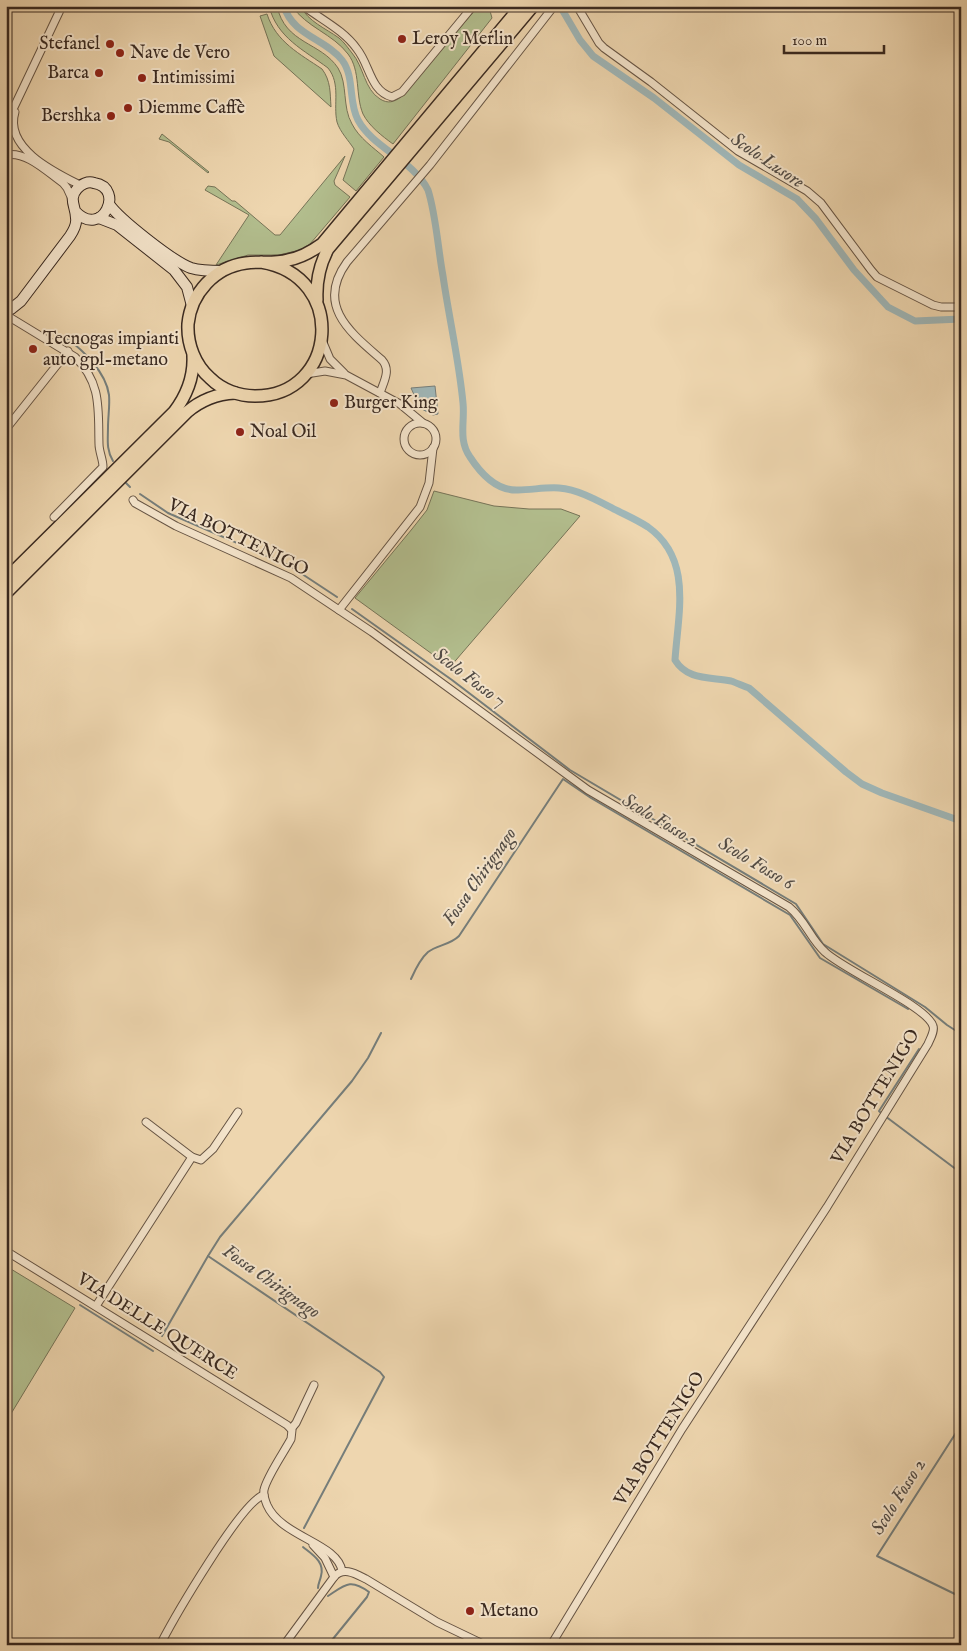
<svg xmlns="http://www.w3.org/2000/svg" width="967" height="1651" font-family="'IM FELL English',serif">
<rect width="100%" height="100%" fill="#eed6af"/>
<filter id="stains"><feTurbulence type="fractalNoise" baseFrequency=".004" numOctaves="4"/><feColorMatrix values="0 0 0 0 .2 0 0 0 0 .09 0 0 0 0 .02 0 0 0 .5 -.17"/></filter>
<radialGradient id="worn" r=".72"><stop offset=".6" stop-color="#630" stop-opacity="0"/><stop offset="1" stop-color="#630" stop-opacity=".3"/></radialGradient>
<g fill="#b3bf8f" stroke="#767458">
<path d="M269 6H277C285 44 321 42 338 68 348 84 342 107 352 124 359 138 374 148 384 157L356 191 343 180 354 149C349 141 340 132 337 122 333 104 341 84 328 68 304 50 277 38 269 6Z"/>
<path d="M292 6H300C309 22 325 28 339 38 344 42 348 48 352 53 364 67 364 89 380 99 388 104 394 102 401 97L475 10C481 6 484 7 490 11L492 18 393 144C382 136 369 126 363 114 355 95 361 71 348 54 333 34 306 27 292 6Z"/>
<path d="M267 14C276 42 300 54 322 69 331 81 330 93 331 107L274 56 260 16Z"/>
<polygon points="162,134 209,172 208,173 169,142 159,139"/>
<polygon points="345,156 334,181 335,185 350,197 310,244 300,250 279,255 248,255 216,265 249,215 205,190 208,186 215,187 232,201 235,201 275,235 280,235"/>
<polygon points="434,491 494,506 529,509 561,509 580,516 450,667 355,598 412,529 427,510"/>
<polygon points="6,1266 75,1308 6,1422"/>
</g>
<polygon fill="#9fb6b7" stroke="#767e7b" points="435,386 438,414 433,415 420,408 411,388"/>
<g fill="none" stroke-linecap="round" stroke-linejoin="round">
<g stroke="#767e7b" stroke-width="2">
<path d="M65 337C83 350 106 372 109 395 110 405 108 417 108 427 108 439 106 450 113 461"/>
<polyline points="125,482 130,487"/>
<polyline points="140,494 168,513 290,566 337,597"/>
<polyline points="352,609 452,680 570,770 796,904 823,944 925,1007 947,1025 961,1034"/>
<path d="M411 979C415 970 420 959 428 952 437 945 450 945 459 936L563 779 591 798 790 915 820 958 908 1009"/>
<polyline points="880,1112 879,1111 919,1049"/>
<polyline points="885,1116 961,1173"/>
<polyline points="80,1305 153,1351"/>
<polyline points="162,1336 208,1256"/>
<polyline points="961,1425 877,1556 961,1597"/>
<polyline points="304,1528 384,1377 380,1372 208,1256 220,1237 352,1081 368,1058 381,1033"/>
<path d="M303 1547C313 1555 325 1562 321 1576 320 1581 318 1584 318 1588"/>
<path d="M328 1596C345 1585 350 1578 369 1592L367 1597 328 1645"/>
</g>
<g stroke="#9fb6b7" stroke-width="7">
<path d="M284 6C292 35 326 39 342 60 355 77 348 102 358 120 373 148 413 160 428 190 436 215 438 249 443 276 449 318 459 360 463 403 465 422 458 440 470 457 481 474 497 491 518 490 532 490 545 487 559 488 581 490 600 502 618 511 628 516 639 521 648 527 693 559 678 613 675 660 687 680 709 677 731 681 737 683 743 686 749 688L846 772 862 784 882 793 961 821"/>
<polyline points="560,6 580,40 593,56 654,98 739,165 797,199 816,219 854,270 888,307 915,321 961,319"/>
</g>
<g stroke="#665444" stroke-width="9">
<g id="street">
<path d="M307 6 309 10C326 22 345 32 357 49 370 65 370 91 392 97L402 92 473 6"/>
<polyline points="577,6 599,43 604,48 651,82 738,151 807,191 821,203 871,270 877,277 933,305 941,307 961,307"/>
<path d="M15 112C4 148 54 172 80 185"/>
<polyline points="6,124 62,6"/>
<path d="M6 155C27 151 47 172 63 183L67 188 72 199"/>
<path d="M6 315 75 357C102 383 98 410 99 444 99 452 103 459 103 467L54 517"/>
<polyline points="322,340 330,359 344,373"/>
<polyline points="306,374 325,371 346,375 400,404 423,423"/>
<path d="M380 393C384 381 391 370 382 360 351 333 315 306 347 262L430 165 554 6"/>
<circle cx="420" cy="439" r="16"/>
<polyline points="6,429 68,351"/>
<path d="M133 500 135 503 176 526 291 578 372 632 588 790 789 907C806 921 810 939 825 952 845 971 927 1006 933 1026 935 1031 930 1039 928 1044L827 1207 682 1429 551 1645"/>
<polyline points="339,610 420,507 429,483 433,448"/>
<polyline points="146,1122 192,1157 201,1160 213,1149 238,1112"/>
<path d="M6 1251 287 1425 292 1430 291 1439C284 1452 266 1478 264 1490 263 1495 265 1500 267 1505 281 1537 338 1543 342 1571"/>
<polyline points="96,1306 192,1157"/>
<polyline points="291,1429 296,1423 314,1385"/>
<polyline points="313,1545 325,1558 334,1577"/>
<path d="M160 1645C173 1620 242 1500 264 1495"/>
<path d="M284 1645 334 1577C343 1566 356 1574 366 1579L437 1622 485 1645"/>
</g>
</g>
<g stroke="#392920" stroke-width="12">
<g id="secondary">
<path d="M109 204C119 219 174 262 191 268 201 271 211 271 222 271"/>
<polyline points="99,218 117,225 174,270 187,287 192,306"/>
<path d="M6 309H11L21 301 70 236C74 230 77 224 76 218 76 207 68 199 77 189 81 184 88 181 94 183 126 188 102 240 75 211"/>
</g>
</g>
<g stroke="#392920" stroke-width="14">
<g id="primary">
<path d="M261 262C348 276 338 396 255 396 239 396 222 390 210 378 195 365 187 344 188 324 191 293 215 267 246 263 260 261 274 264 288 260 300 258 311 252 322 244L521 6"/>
<path d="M317 300C316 281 319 266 328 249L533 6"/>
<path d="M6 579 174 412C187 395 194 377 193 356"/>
<path d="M6 593 187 412C201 400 216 394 235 393"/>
</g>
</g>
<use href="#street" stroke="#f4e4cb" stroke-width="7"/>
<use href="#secondary" stroke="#f4e4cb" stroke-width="10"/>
<use href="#primary" stroke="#eed6af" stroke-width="11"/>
</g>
<g fill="#8f2418" stroke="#f4e4cb" stroke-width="2">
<circle cx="402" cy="39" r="5"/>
<circle cx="110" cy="44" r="5"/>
<circle cx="120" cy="53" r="5"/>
<circle cx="99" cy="73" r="5"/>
<circle cx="142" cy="78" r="5"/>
<circle cx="128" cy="108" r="5"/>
<circle cx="111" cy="116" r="5"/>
<circle cx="33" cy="349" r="5"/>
<circle cx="334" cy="403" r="5"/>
<circle cx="240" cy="432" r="5"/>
<circle cx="470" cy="1611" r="5"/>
</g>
<g text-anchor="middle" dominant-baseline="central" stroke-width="4" stroke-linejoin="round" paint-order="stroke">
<g font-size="18" fill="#392920" stroke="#f4e4cb" text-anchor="start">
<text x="412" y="39">Leroy Merlin</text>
<text x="100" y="44" text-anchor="end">Stefanel</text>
<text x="130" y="53">Nave de Vero</text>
<text x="89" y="73" text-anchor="end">Barca</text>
<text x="152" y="78">Intimissimi</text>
<text x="138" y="108">Diemme Caffè</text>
<text x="101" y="116" text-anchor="end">Bershka</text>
<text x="43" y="339">Tecnogas impianti<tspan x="43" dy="21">auto gpl-metano</tspan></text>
<text x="344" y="403">Burger King</text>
<text x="250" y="432">Noal Oil</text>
<text x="480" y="1611">Metano</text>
</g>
<g font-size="18" fill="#392920" stroke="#f4e4cb">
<text transform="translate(238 538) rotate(26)">VIA BOTTENIGO</text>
<text transform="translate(876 1097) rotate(-59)">VIA BOTTENIGO</text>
<text transform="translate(157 1327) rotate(32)">VIA DELLE QUERCE</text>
<text transform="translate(660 1439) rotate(-58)">VIA BOTTENIGO</text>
</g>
<g font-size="19" font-style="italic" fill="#524c46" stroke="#f4e4cb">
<text transform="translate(767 161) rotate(34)">Scolo Lusore</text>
<text transform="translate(469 678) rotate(37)">Scolo Fosso 7</text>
<text transform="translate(660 821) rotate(31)">Scolo Fosso 2</text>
<text transform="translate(756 864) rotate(31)">Scolo Fosso 6</text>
<text transform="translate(480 877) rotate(-55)">Fossa Chirignago</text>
<text transform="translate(271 1282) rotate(35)">Fossa Chirignago</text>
<text transform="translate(899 1497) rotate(-58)">Scolo Fosso 2</text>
</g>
</g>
<rect width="967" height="1651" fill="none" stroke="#eed6af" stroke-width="25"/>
<rect x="8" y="8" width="952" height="1636" fill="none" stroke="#392920" stroke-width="2.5"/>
<rect x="12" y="12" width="942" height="1626" fill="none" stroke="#392920"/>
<path d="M784 45v8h100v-8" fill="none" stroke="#392920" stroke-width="2.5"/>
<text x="792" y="45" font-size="15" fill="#392920" stroke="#f4e4cb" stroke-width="4" paint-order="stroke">100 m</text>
<rect width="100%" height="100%" filter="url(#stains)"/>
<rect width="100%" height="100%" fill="url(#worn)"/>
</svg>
